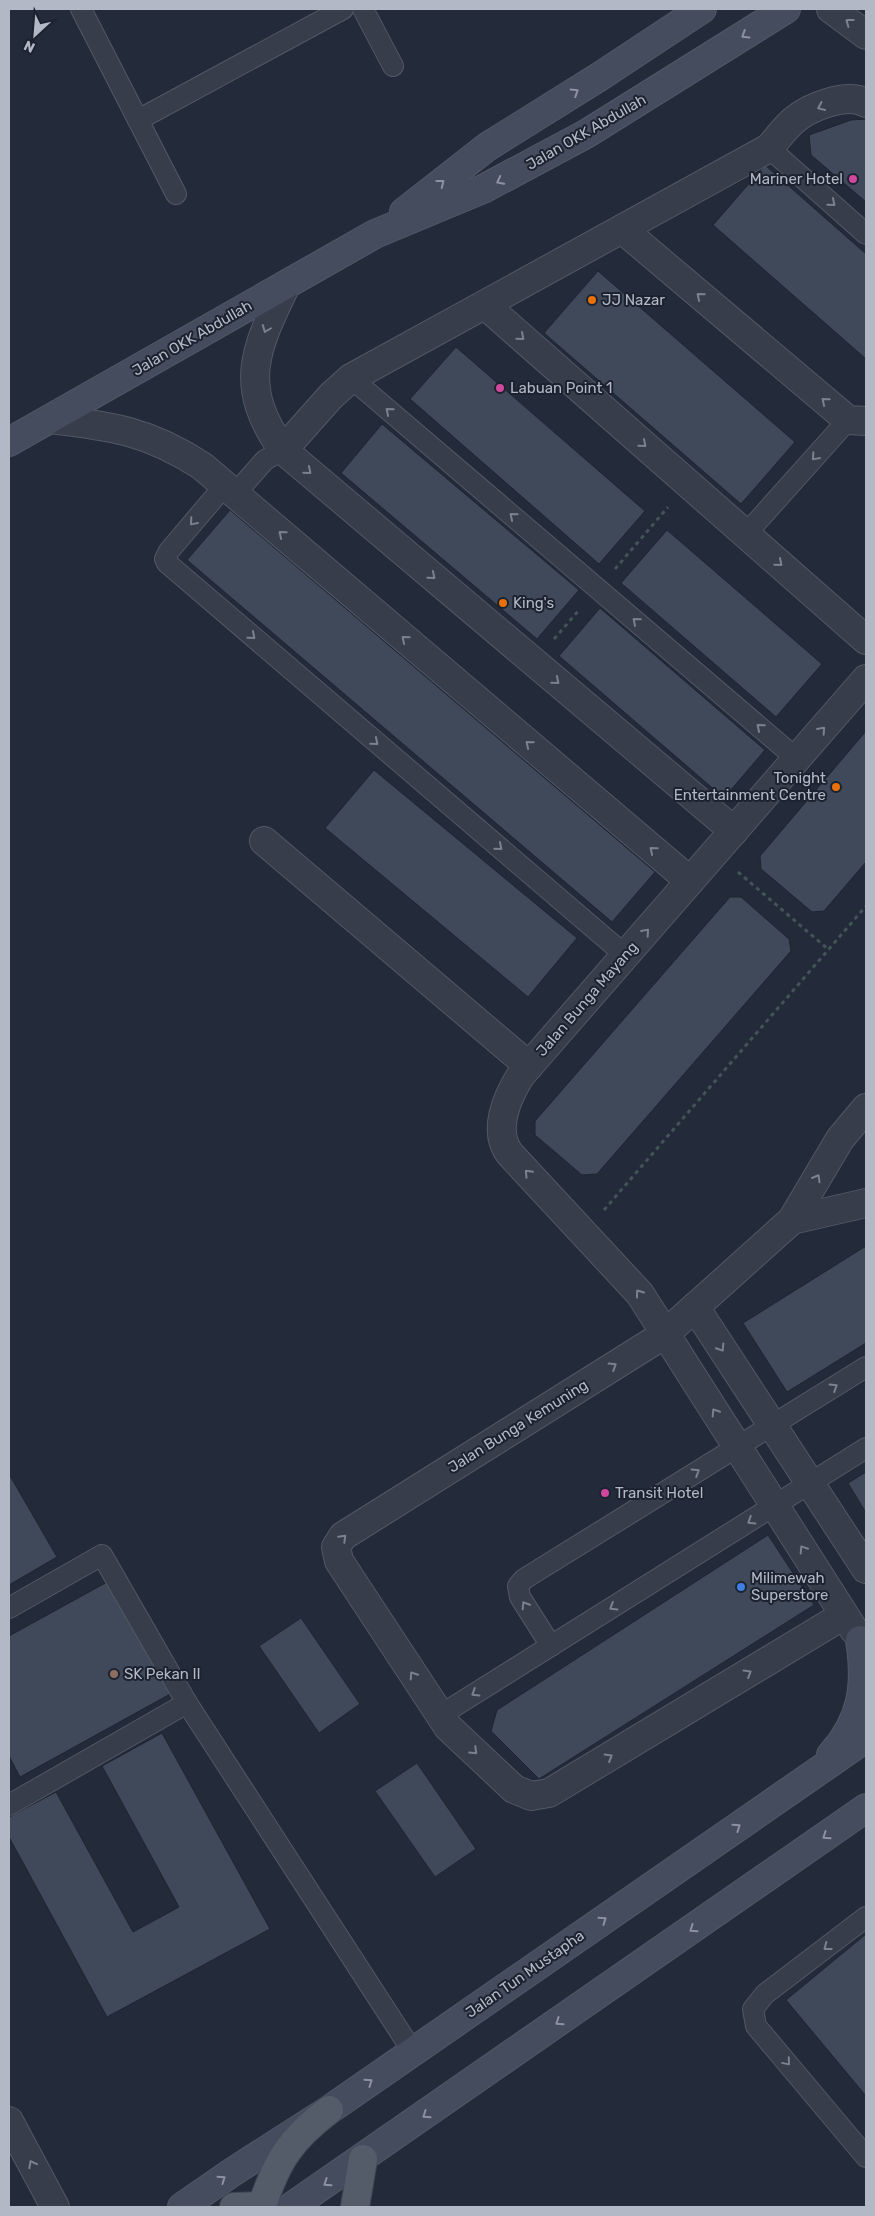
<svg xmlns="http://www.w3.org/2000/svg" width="875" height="2216" font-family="Rubik,sans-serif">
<rect width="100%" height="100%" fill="#232b3a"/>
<g fill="#3f4959" stroke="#1e2431">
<polygon points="866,119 866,202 811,155 809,135 851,120"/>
<polygon points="765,165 866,254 866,359 713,225"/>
<polygon points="598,271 795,442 741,504 544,333"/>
<polygon points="456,347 645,511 599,564 410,399"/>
<polygon points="382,424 579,590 537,639 341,473"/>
<polygon points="230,510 655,872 612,922 187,560"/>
<polygon points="667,530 822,664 776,717 621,583"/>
<polygon points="600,608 765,750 724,798 559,656"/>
<polygon points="866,731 866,862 824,911 812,912 761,869 760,856"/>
<polygon points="374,770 577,938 528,997 325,828"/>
<polygon points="730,897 741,897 789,939 791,951 597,1174 582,1175 535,1135 535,1121"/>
<polygon points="866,1246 866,1343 787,1392 743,1323"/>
<polygon points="866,1472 866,1513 848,1483"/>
<polygon points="9,1474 57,1557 9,1585"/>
<polygon points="768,1535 814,1605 539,1779 491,1731 497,1710"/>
<polygon points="109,1581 172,1693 20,1777 9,1756 9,1636"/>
<polygon points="301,1618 360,1704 319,1733 259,1646"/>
<polygon points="162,1733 270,1929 107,2017 9,1837 9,1817 56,1792 133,1932 179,1907 102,1766"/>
<polygon points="417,1763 476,1849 435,1877 375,1791"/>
<polygon points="866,1934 866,2096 786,2000"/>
</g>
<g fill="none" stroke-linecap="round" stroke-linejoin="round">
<g stroke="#525865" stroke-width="22">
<g id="service">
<polyline points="81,9 176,194"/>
<polyline points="363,9 393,66"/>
<polyline points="138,120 343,9"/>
<polyline points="769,148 866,234"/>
<polyline points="351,378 797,759"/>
<polyline points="225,485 169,551 165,559 167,563 625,955"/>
<polyline points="235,494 265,460 283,450"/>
<polyline points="746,534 848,420"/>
<polyline points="9,1608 102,1555 187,1703 9,1805"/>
<polyline points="551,1646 520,1597 518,1586 524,1579 866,1367"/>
<polyline points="187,1703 413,2052"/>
<polyline points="439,1716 866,1448"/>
<polyline points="866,1917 765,1994 753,2009 756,2026 866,2157"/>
</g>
</g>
<g stroke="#525865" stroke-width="30">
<g id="minor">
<polyline points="622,229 848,420 866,421"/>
<path d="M286 285C255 349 237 386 283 450L734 831"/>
<polyline points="485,305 866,640"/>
<path d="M50 419C112 426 148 431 202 466L690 881"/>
<path d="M283 450 331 396 351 378 769 148C777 139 784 129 793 121 809 107 847 92 866 103"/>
<polyline points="264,841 529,1066"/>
<polyline points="792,1220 840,1139 866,1108"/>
<polyline points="695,1307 866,1569"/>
<polyline points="844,1615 549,1793 531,1796 514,1789 448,1727 339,1561 336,1547 343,1536 665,1334 792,1220 866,1203"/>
<path d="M854 1630 640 1294 510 1154C492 1131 507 1097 521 1075L866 679"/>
<polyline points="9,2121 55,2207"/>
</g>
</g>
<g stroke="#525865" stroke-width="30">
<polyline id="tertiary" points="831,9 866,35"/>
</g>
<g stroke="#525865" stroke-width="30">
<g id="secondary">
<polyline points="404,212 487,147 599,77 702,9"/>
<polyline points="9,442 375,234 483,189 586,134 786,9"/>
<path d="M831 1755C863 1719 867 1685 860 1640"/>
<polyline points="182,2207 231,2173 329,2110 866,1738"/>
<polyline points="291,2207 866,1808"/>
</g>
</g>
<g stroke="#404653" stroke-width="30">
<g id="primary">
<path d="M262 2206C277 2160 291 2139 329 2110"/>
<polyline points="234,2207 262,2206"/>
<polyline points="355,2207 363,2159"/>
</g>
</g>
<g stroke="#435458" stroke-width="3" stroke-dasharray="4 4" stroke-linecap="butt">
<polyline points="615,569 668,507"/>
<polyline points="554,639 580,609"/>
<polyline points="738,872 829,950"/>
<polyline points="604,1210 866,906"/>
</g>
<use href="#service" stroke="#373d4a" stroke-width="20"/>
<use href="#minor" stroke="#373d4a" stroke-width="28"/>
<use href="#tertiary" stroke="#373d4a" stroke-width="28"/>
<use href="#secondary" stroke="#454c5d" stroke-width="28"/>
<use href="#primary" stroke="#545c6a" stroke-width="28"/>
</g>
<defs><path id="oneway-chevron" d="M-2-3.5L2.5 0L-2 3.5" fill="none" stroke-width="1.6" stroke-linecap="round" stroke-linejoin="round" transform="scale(1.25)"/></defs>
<g stroke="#7b818e">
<use href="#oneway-chevron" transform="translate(849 22) rotate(-143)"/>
<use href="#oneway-chevron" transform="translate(821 107) rotate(156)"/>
<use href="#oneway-chevron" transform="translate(832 203) rotate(41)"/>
<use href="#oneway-chevron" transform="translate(700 296) rotate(-140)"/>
<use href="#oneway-chevron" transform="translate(266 329) rotate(111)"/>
<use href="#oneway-chevron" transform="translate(521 337) rotate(41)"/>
<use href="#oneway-chevron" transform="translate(825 401) rotate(-140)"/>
<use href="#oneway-chevron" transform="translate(389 411) rotate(-140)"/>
<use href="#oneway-chevron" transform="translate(643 444) rotate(41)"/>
<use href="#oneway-chevron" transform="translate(815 457) rotate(131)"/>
<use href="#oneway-chevron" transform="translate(308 471) rotate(40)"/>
<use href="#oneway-chevron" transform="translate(513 516) rotate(-140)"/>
<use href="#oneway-chevron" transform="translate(193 522) rotate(131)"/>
<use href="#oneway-chevron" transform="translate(282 534) rotate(-140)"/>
<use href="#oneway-chevron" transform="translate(779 563) rotate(41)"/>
<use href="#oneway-chevron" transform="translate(432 576) rotate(40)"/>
<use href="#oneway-chevron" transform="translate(636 621) rotate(-139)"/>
<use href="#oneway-chevron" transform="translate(252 636) rotate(40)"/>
<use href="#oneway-chevron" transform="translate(405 639) rotate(-140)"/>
<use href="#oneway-chevron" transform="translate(556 681) rotate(40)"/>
<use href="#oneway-chevron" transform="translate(760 727) rotate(-139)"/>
<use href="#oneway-chevron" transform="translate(822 730) rotate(-49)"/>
<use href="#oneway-chevron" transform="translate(375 742) rotate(40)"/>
<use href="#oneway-chevron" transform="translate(529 744) rotate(-140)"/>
<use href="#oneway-chevron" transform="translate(499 847) rotate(40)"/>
<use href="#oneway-chevron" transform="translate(653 850) rotate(-140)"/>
<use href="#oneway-chevron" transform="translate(646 932) rotate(-49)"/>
<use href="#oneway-chevron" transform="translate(528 1173) rotate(-133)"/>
<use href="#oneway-chevron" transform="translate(817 1178) rotate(-60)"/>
<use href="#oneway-chevron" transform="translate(639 1293) rotate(-126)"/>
<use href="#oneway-chevron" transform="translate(721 1348) rotate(57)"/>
<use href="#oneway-chevron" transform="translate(613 1366) rotate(-32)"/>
<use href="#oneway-chevron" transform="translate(834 1387) rotate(-32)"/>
<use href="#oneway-chevron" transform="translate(715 1412) rotate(-123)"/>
<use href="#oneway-chevron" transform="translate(696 1472) rotate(-32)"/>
<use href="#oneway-chevron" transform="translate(751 1521) rotate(148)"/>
<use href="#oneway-chevron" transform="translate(343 1538) rotate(-45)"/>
<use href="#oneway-chevron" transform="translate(803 1549) rotate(-123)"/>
<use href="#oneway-chevron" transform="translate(525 1605) rotate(-122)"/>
<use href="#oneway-chevron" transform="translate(613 1607) rotate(148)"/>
<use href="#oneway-chevron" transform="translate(748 1673) rotate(-31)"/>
<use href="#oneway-chevron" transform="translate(413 1675) rotate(-123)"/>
<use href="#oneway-chevron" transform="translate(475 1693) rotate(148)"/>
<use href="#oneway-chevron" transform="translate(474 1751) rotate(44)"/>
<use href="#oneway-chevron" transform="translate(609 1757) rotate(-31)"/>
<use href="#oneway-chevron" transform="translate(827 1947) rotate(143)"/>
<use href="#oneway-chevron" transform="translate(787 2062) rotate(50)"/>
<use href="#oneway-chevron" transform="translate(32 2164) rotate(-118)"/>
</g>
<g stroke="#8c92a1">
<use href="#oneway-chevron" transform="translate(745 35) rotate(148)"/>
<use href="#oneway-chevron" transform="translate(575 92) rotate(-32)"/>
<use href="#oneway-chevron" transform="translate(500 181) rotate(153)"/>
<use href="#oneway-chevron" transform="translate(441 183) rotate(-38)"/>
<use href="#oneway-chevron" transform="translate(737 1827) rotate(-35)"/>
<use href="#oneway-chevron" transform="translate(826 1836) rotate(145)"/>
<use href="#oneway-chevron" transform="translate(603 1920) rotate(-35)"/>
<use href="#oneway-chevron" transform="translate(693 1929) rotate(145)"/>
<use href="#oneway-chevron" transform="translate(559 2022) rotate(145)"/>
<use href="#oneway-chevron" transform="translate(369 2082) rotate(-35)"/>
<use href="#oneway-chevron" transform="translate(426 2115) rotate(145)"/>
<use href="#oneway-chevron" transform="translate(222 2179) rotate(-35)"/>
<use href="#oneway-chevron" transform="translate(327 2183) rotate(146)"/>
</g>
<g fill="#d1479c" stroke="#1c222f" stroke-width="2">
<circle cx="853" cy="179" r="5"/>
<circle cx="500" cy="388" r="5"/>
<circle cx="605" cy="1493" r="5"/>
</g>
<g fill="#e8710a" stroke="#1c222f" stroke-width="2">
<circle cx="592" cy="300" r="5"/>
<circle cx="503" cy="603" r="5"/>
<circle cx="836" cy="787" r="5"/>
</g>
<circle fill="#3f7fe0" stroke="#1c222f" stroke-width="2" cx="741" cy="1587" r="5"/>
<circle fill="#8d6e63" stroke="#1c222f" stroke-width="2" cx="114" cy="1674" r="5"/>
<g text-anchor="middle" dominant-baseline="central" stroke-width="4" stroke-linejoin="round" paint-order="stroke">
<g font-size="15" fill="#b2b8c6" stroke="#1c222f">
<text transform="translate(586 132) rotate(-30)">Jalan OKK Abdullah</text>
<text transform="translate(192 338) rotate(-30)">Jalan OKK Abdullah</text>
<text transform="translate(587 999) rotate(-49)">Jalan Bunga Mayang</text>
<text transform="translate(518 1426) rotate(-32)">Jalan Bunga Kemuning</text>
<text transform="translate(525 1974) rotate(-35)">Jalan Tun Mustapha</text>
</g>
<g font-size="15" fill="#b2b8c6" stroke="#1c222f" text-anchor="start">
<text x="843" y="179" text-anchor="end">Mariner Hotel</text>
<text x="602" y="300">JJ Nazar</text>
<text x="510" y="388">Labuan Point 1</text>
<text x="513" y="603">King's</text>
<text x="826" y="778" text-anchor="end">Tonight<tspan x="826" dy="17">Entertainment Centre</tspan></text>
<text x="615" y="1493">Transit Hotel</text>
<text x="751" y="1578">Milimewah<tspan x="751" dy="17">Superstore</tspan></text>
<text x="124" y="1674">SK Pekan II</text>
</g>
</g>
<rect width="875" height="2216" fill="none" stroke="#b2b8c6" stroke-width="20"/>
<g transform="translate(35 35) rotate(206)" stroke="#1c222f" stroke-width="4" paint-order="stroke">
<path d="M0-4L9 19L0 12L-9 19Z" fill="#b2b8c6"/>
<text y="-8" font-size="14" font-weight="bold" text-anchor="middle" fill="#b2b8c6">N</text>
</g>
</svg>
